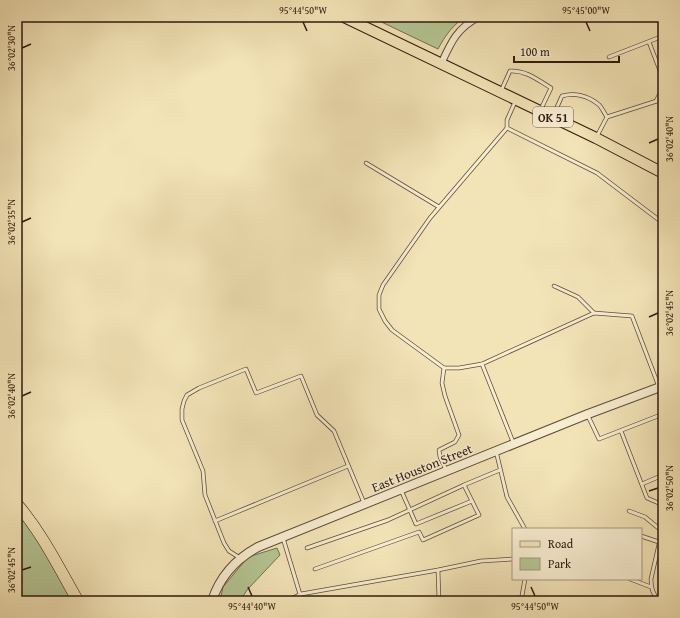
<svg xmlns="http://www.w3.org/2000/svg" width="680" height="618" font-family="'Gentium Book Plus',serif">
<rect width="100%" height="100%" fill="#f3e4b7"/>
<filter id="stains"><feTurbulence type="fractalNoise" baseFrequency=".005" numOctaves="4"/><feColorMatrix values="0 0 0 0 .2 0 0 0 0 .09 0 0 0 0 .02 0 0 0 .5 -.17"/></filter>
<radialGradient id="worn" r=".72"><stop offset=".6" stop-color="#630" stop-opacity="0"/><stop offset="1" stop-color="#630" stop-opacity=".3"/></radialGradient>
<g fill="#b4c593" stroke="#716f51">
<path d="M371 17H466C453 24 445 36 438 49Z"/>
<polygon points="17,510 25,518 74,601 17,601"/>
<polygon points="277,548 280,555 247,590 240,601 220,601 223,587 248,557"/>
</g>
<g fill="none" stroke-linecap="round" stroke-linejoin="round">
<g stroke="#5f4c39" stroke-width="4.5">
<g id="service">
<polyline points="362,24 365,17"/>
<polyline points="649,42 662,76 663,84"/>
<polyline points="609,57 663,36"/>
<path d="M501 91 510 71C526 70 538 80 551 88L541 109"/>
<polyline points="656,101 663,88"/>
<polyline points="515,102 507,120 507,128 597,173 663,223"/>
<path d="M553 116 562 96C574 92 588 96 598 104 602 107 604 113 607 117"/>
<polyline points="507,128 430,218 383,285 379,295 379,309 385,321 392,330 444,368 459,368 482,364 594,313 632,316 659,387"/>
<polyline points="597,136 607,117 663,99"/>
<polyline points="366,163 439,207"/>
<polyline points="554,286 578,297 594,313"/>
<polyline points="482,364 513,442"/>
<polyline points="444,368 442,383 445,396 459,435 455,442 439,450 440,457 446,470"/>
<polyline points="588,416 599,439 663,414"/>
<polyline points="621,431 647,498 663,505"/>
<polyline points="496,451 507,497 525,529"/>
<polyline points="642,484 663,475"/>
<polyline points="401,490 416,524 472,501"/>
<path d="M629 511 645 517 662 531 651 579C651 589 653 594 659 601"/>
<polyline points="215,521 348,466"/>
<polyline points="641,536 659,542"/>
<polyline points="283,538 302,601"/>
<polyline points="307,548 388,520 464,485 500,470"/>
<polyline points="240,558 229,551 224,543 205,495 203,471 182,420 182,409 184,401 187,395 199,388 246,369 256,393 301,376 317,415 334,431 364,503"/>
<polyline points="315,569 419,532 423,540 479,515 464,485"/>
<polyline points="438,570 439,601"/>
<polyline points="630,579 651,587"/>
<polyline points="287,601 301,594 438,570 481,561 513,559"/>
<polyline points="521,601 525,579"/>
</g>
</g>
<g stroke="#5f4c39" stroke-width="8">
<path id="minor" d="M441 64C451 42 457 28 479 17"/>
</g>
<g stroke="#5f4c39" stroke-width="10">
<path id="tertiary" d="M212 601C220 576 236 559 258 547L588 414 663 386"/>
</g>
<g stroke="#2e190f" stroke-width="12">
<polyline id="primary" points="344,17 596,138 663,173"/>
</g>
<g stroke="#2e190f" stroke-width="12">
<path id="motorway" d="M17 504C42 533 59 568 78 601"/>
</g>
<use href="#service" stroke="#f7edd0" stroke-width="3"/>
<use href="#minor" stroke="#f7edd0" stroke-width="6"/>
<use href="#tertiary" stroke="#f7edd0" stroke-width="8"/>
<use href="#primary" stroke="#f3e4b7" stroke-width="10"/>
<use href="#motorway" stroke="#f3e4b7" stroke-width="11"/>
</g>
<path fill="none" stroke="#2e190f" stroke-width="1.5" d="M303 22 307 31M586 22 590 31M22 48 31 44M649 143 658 139M22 222 31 218M649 317 658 313M22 396 31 392M649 491 658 488M22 570 31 567M248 587 252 596M531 587 535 596"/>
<g text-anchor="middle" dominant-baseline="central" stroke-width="3" stroke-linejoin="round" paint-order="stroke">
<rect fill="#f7edd0" stroke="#6a5949" stroke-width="1" x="533" y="107" width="40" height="20" rx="3"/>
<g font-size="12" font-weight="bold" fill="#2e190f">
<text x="553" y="117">OK 51</text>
</g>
<g font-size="13" fill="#2e190f" stroke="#f7edd0">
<text transform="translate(422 468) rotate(-22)">East Houston Street</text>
</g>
</g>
<rect width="680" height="618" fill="none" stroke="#f3e4b7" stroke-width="44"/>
<rect x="512" y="528" width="130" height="52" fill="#f7edd0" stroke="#a79883"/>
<rect x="520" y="541" width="20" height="6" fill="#f3e4b7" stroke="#a79883"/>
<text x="548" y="548" font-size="12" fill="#2e190f">Road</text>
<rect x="520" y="558" width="20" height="12" fill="#b4c593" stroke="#a79883"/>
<text x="548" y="568" font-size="12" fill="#2e190f">Park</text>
<path d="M514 56v6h105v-6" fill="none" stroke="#2e190f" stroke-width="2"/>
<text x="520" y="56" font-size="12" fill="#2e190f" stroke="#f7edd0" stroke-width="3" paint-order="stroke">100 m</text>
<rect x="22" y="22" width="636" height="574" fill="none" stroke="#2e190f" stroke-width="1.5"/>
<g font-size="10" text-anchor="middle" fill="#2e190f">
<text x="303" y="14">95°44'50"W</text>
<text x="586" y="14">95°45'00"W</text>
<text transform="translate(11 48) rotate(-90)" y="4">36°02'30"N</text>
<text transform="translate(669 139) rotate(-90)" y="4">36°02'40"N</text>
<text transform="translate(11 222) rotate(-90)" y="4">36°02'35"N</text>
<text transform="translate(669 313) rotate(-90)" y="4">36°02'45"N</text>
<text transform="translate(11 396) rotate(-90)" y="4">36°02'40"N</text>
<text transform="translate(669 488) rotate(-90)" y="4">36°02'50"N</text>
<text transform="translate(11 570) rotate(-90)" y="4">36°02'45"N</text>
<text x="252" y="610">95°44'40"W</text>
<text x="535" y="610">95°44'50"W</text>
</g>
<rect width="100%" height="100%" filter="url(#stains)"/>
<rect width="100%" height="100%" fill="url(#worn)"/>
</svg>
